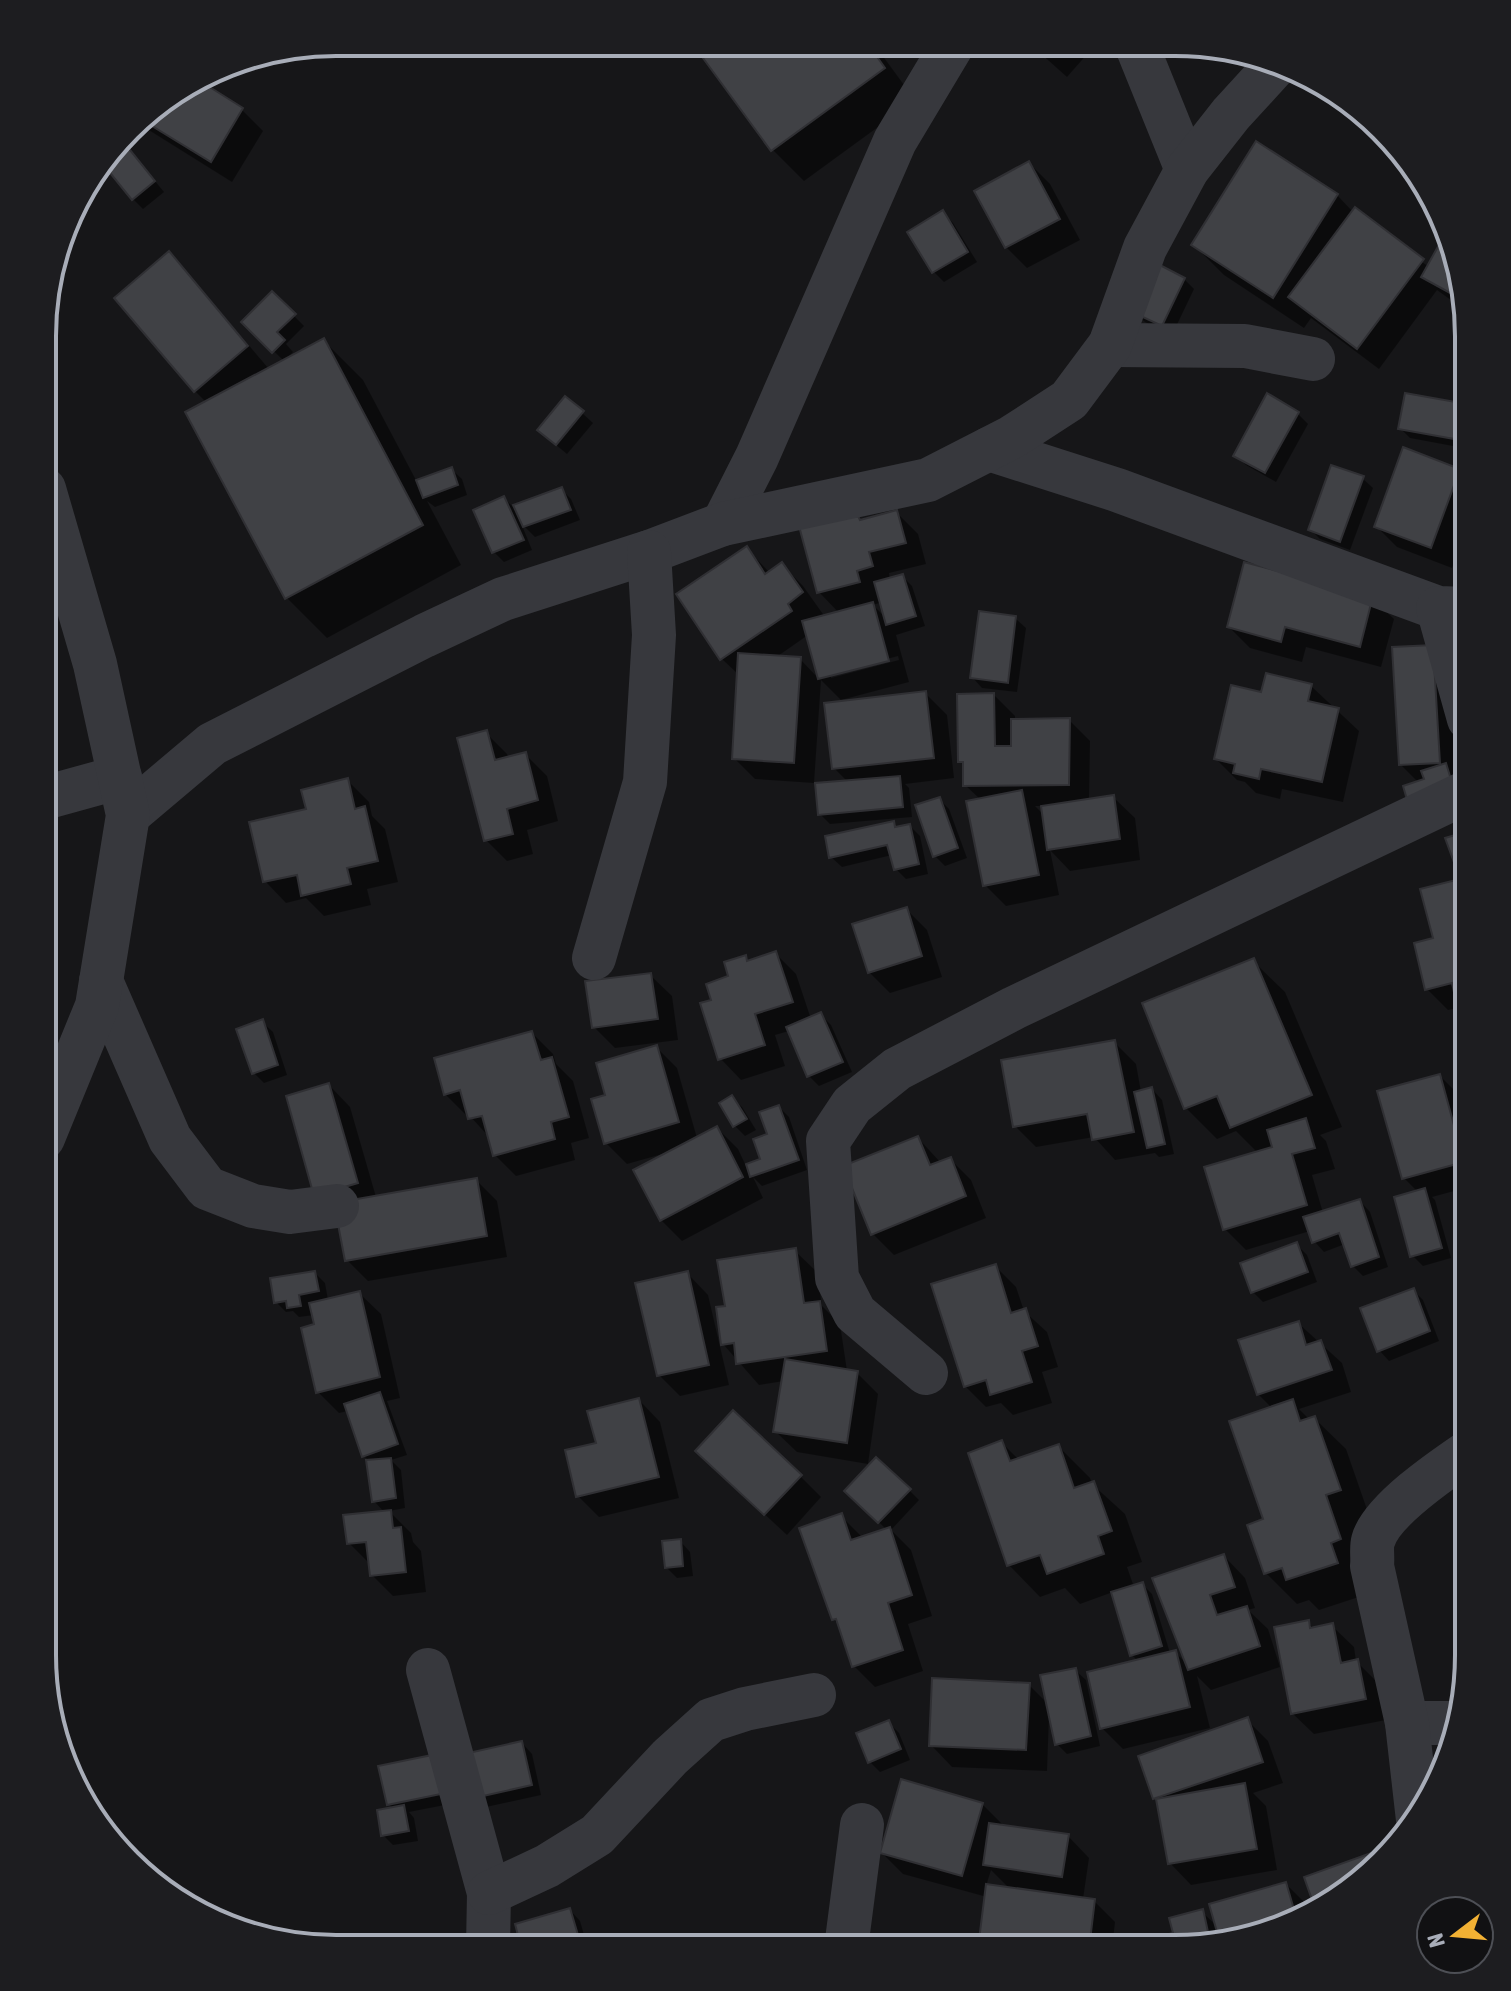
<svg xmlns="http://www.w3.org/2000/svg" width="1511" height="1991" font-family="'Asap Condensed',sans-serif">
<rect width="100%" height="100%" fill="#161618"/>
<g fill="#0007" fill-rule="evenodd">
<polygon points="695,43 874,44 915,100 804,181 773,150"/>
<polygon points="1030,44 1096,44 1067,77"/>
<polygon points="198,82 242,110 263,131 232,182 136,122 142,115"/>
<polygon points="132,153 164,192 143,209 133,199"/>
<polygon points="1029,163 1050,184 1080,240 1027,268 1006,247"/>
<polygon points="1337,195 1353,212 1429,267 1446,237 1462,308 1437,290 1379,369 1311,318 1304,328 1224,275 1193,244"/>
<polygon points="943,213 953,223 977,262 944,282 934,272"/>
<polygon points="168,254 189,275 269,369 284,361 244,322 272,294 304,326 286,344 293,352 286,359 323,340 363,380 417,482 451,469 462,479 467,495 435,507 427,501 461,565 327,638 287,598 207,403 195,391"/>
<polygon points="1184,279 1194,289 1172,335 1145,322 1134,312"/>
<polygon points="1268,396 1298,414 1308,424 1276,482 1246,465 1236,455"/>
<polygon points="1466,406 1469,409 1469,449 1410,438 1400,428"/>
<polygon points="582,413 593,423 567,454 550,440"/>
<polygon points="1459,471 1469,480 1469,523 1452,568 1397,547 1376,526"/>
<polygon points="1362,478 1373,488 1350,550 1320,539 1310,529"/>
<polygon points="561,489 571,499 580,520 535,537 521,523 532,550 504,562 494,552 504,498 519,513"/>
<path d="M897 513 918 534 926 564 889 573 890 580 902 576 912 586 925 626 896 635 909 682 841 700 821 680 814 783 755 779 734 758 739 675 722 659 679 595 747 549 770 573 782 565 803 586 825 617 839 613 819 592 862 522ZM882 602 886 618 873 605ZM808 635 820 680 800 659 775 658ZM898 656 899 660 831 678V674Z"/>
<polygon points="1372,598 1394,619 1381,667 1306,647 1302,662 1250,648 1229,627"/>
<polygon points="1015,618 1026,628 1017,692 982,688 972,677"/>
<polygon points="1394,649 1453,668 1460,784 1419,783 1401,765"/>
<polygon points="1311,686 1359,731 1343,802 1282,789 1280,799 1256,793 1245,782 1237,780 1216,759 1263,695"/>
<polygon points="926,694 947,715 954,778 905,784 909,788 912,817 830,824 820,814 848,782 834,768"/>
<path d="M994 695 1015 716V721L1069 720 1090 741 1089 800 1113 797 1135 818 1140 860 1070 871 1050 850 1059 895 1006 906 985 885 981 800 965 785V767L960 761ZM1035 806H1043L1044 815Z"/>
<polygon points="486,733 507,754 509,759 525,754 547,776 558,821 527,830 533,854 507,861 486,840"/>
<polygon points="348,781 369,802 372,816 385,829 398,882 367,889 371,905 324,916 306,898 286,903 265,881 308,811"/>
<polygon points="939,799 949,809 967,858 945,866 935,856"/>
<polygon points="893,823 899,828 910,826 920,836 928,874 906,879 896,869 892,855 842,867 831,857"/>
<polygon points="1469,833 1469,874 1467,874 1456,864"/>
<polygon points="1467,879 1469,1007 1467,1006 1448,1010 1427,989 1435,940"/>
<polygon points="906,909 927,930 942,977 890,993 869,972"/>
<polygon points="775,953 796,974 811,1019 821,1015 831,1025 852,1072 819,1086 809,1076 789,1031 775,1035 785,1066 741,1080 720,1058 714,1001 745,958 750,962"/>
<polygon points="1253,961 1285,992 1342,1127 1320,1135 1326,1141 1335,1169 1312,1175 1323,1213 1360,1201 1370,1212 1388,1267 1363,1276 1353,1266 1345,1244 1324,1252 1314,1241 1310,1231 1246,1250 1225,1229 1258,1153 1236,1131 1217,1139 1185,1107"/>
<polygon points="650,975 672,996 678,1040 615,1048 594,1027"/>
<polygon points="262,1022 273,1032 287,1075 264,1083 254,1073"/>
<polygon points="532,1033 553,1054 556,1064 573,1081 589,1138 571,1143 575,1160 516,1176 495,1155 490,1138 469,1115 466,1115 445,1094"/>
<polygon points="1114,1042 1136,1064 1141,1092 1152,1089 1162,1100 1174,1154 1159,1157 1155,1153 1115,1160 1094,1137 1036,1147 1015,1126"/>
<polygon points="656,1047 677,1068 697,1138 717,1128 738,1149 746,1166 763,1160 779,1107 789,1117 807,1170 762,1186 753,1177 763,1198 682,1241 661,1220 666,1153 627,1164 606,1143 607,1096"/>
<polygon points="1440,1076 1461,1097 1469,1127 1469,1187 1432,1197 1435,1200 1451,1258 1423,1266 1412,1255 1418,1192 1404,1178"/>
<polygon points="329,1085 350,1107 376,1197 476,1180 497,1201 507,1257 368,1281 347,1260"/>
<polygon points="731,1097 742,1107 756,1130 745,1136 735,1126"/>
<polygon points="918,1138 941,1163 950,1159 971,1180 986,1218 894,1255 873,1234 845,1167"/>
<polygon points="1297,1245 1307,1255 1317,1282 1263,1302 1253,1292"/>
<polygon points="795,1251 817,1272 822,1306 840,1324 847,1371 857,1373 878,1394 868,1464 797,1452 775,1431 784,1381 759,1385 723,1344 727,1308"/>
<polygon points="995,1266 1016,1287 1024,1311 1047,1332 1058,1367 1042,1372 1052,1403 1013,1415 1001,1403 986,1407 965,1386"/>
<polygon points="315,1273 325,1283 328,1300 359,1293 381,1314 400,1398 387,1401 407,1455 391,1460 401,1470 405,1508 389,1511 411,1533 413,1542 421,1551 426,1592 393,1596 372,1575 371,1565 349,1543 385,1513 374,1501 369,1461 364,1456 348,1411 339,1413 318,1392 316,1326 314,1315 299,1317 293,1311 286,1312 276,1302"/>
<polygon points="687,1273 708,1295 729,1385 680,1396 659,1375"/>
<polygon points="1413,1290 1423,1300 1439,1341 1389,1361 1379,1350"/>
<polygon points="1298,1323 1342,1363 1351,1392 1299,1409 1310,1420 1314,1418 1346,1449 1371,1521 1368,1594 1319,1610 1309,1600 1297,1604 1266,1573 1272,1408 1258,1394"/>
<polygon points="639,1400 660,1422 679,1498 599,1517 578,1496 598,1444"/>
<polygon points="1002,1443 1019,1460 1059,1447 1090,1478 1092,1484 1125,1514 1142,1562 1127,1567 1134,1587 1142,1584 1152,1594 1170,1653 1175,1652 1189,1666 1155,1580 1224,1556 1245,1578 1255,1608 1248,1610 1268,1629 1280,1667 1211,1690 1197,1676 1210,1728 1123,1749 1102,1728 1138,1661 1132,1655 1113,1592 1080,1604 1065,1588 1040,1597 1009,1565 970,1454"/>
<polygon points="719,1472 800,1476 821,1497 787,1535"/>
<polygon points="909,1490 919,1500 891,1530 911,1550 932,1616 908,1624 923,1671 875,1687 854,1666 841,1627 833,1619 841,1516 863,1538 887,1530 847,1491"/>
<polygon points="680,1541 690,1552 693,1576 677,1578 667,1568"/>
<polygon points="1308,1623 1315,1629 1332,1626 1354,1647 1356,1661 1378,1683 1386,1720 1314,1734 1292,1713"/>
<polygon points="1075,1670 1086,1680 1100,1746 1067,1754 1057,1744 1049,1716 1047,1771 952,1767 931,1745 1029,1685 1048,1704"/>
<polygon points="1247,1720 1268,1741 1283,1783 1253,1793 1266,1806 1277,1870 1191,1885 1170,1863 1159,1802 1154,1798"/>
<polygon points="889,1723 899,1733 910,1760 880,1772 870,1762"/>
<polygon points="522,1743 532,1754 541,1795 486,1807 476,1797"/>
<polygon points="432,1757 450,1804 409,1812 414,1818 418,1841 393,1845 383,1835 393,1809 389,1804"/>
<path d="M982 1804 1003 1825 1068 1836 1089 1858 1083 1899 1094 1901 1115 1922 1112 1949 981 1948 987 1897 903 1874 882 1853ZM991 1870 1011 1890 986 1886Z"/>
<polygon points="1371,1856 1379,1864 1369,1876 1318,1910 1307,1878"/>
<polygon points="1286,1884 1307,1905 1310,1916 1306,1918 1176,1949 1176,1934 1202,1912 1218,1927"/>
<polygon points="570,1910 580,1921 587,1945 578,1947 523,1947 517,1925"/>
</g>
<g fill="#404145" stroke="#303034" stroke-width="2">
<polygon points="692,43 868,44 885,68 771,151"/>
<polygon points="1030,44 1057,44 1045,57"/>
<polygon points="200,81 243,108 211,162 139,118"/>
<polygon points="122,140 155,181 132,200 102,163"/>
<polygon points="1256,141 1338,194 1273,298 1191,245"/>
<polygon points="1029,161 1060,219 1005,248 974,191"/>
<polygon points="1355,207 1424,259 1357,349 1288,297"/>
<polygon points="943,210 968,252 932,273 907,232"/>
<polygon points="1445,234 1461,299 1421,277"/>
<polygon points="169,251 248,346 194,392 114,298"/>
<polygon points="1156,263 1185,278 1162,326 1132,312"/>
<polygon points="272,291 296,314 277,332 285,340 272,353 241,322"/>
<polygon points="1467,328 1469,335 1469,353 1455,340"/>
<polygon points="324,338 423,525 285,599 185,412"/>
<polygon points="1267,393 1299,412 1265,473 1233,456"/>
<polygon points="1405,393 1467,404 1460,440 1398,429"/>
<polygon points="565,396 584,411 556,445 537,430"/>
<polygon points="1403,447 1460,469 1431,548 1374,527"/>
<polygon points="1331,465 1364,476 1340,542 1308,530"/>
<polygon points="452,467 458,485 423,498 416,480"/>
<polygon points="562,487 571,510 523,527 513,505"/>
<polygon points="504,496 524,540 492,553 473,510"/>
<polygon points="897,510 906,543 869,552 873,566 857,571 860,582 817,593 799,526 858,516 860,520"/>
<polygon points="1461,544 1469,544 1469,591 1459,590"/>
<polygon points="747,546 765,574 782,562 803,592 788,604 792,611 720,660 676,594"/>
<polygon points="1244,562 1373,596 1360,647 1285,627 1281,642 1227,627"/>
<polygon points="903,574 916,616 886,625 874,582"/>
<polygon points="873,602 889,661 818,679 802,621"/>
<polygon points="979,611 1016,616 1008,683 970,678"/>
<polygon points="1433,645 1440,763 1399,765 1392,647"/>
<polygon points="738,653 801,657 794,763 732,759"/>
<polygon points="1266,673 1312,684 1308,701 1339,708 1322,782 1261,769 1259,779 1233,773 1235,764 1214,759 1231,685 1261,692"/>
<polygon points="926,691 934,758 832,769 824,703"/>
<polygon points="994,693 995,746 1011,746 1011,719 1070,718 1069,785 963,786 963,762 958,762 957,694"/>
<polygon points="487,730 495,760 526,752 538,800 507,809 513,834 484,841 457,738"/>
<polygon points="1446,763 1456,796 1410,810 1403,786 1424,779 1421,771"/>
<polygon points="900,776 903,807 818,815 815,783"/>
<polygon points="348,778 355,809 365,806 378,861 347,868 351,884 301,896 297,875 263,882 249,822 306,809 301,790"/>
<polygon points="1022,790 1039,875 983,886 966,801"/>
<polygon points="1114,795 1120,839 1047,850 1041,806"/>
<polygon points="940,797 958,848 933,857 915,805"/>
<polygon points="894,821 895,827 910,824 919,864 894,870 887,845 829,858 825,836"/>
<polygon points="1469,831 1469,860 1455,865 1445,838"/>
<polygon points="1468,877 1469,993 1455,997 1452,983 1425,990 1414,943 1433,938 1420,889"/>
<polygon points="907,907 922,956 868,973 852,924"/>
<polygon points="776,951 793,1002 755,1014 765,1045 718,1060 700,1003 711,1000 706,984 728,976 724,962 746,955 747,961"/>
<polygon points="1254,958 1312,1095 1230,1128 1217,1096 1184,1109 1142,1003"/>
<polygon points="651,973 658,1019 592,1028 585,981"/>
<polygon points="821,1012 843,1062 807,1077 786,1027"/>
<polygon points="263,1019 278,1065 252,1074 236,1029"/>
<polygon points="532,1031 541,1060 552,1057 569,1117 551,1122 555,1139 493,1156 482,1116 468,1119 460,1090 444,1095 434,1058"/>
<polygon points="1115,1040 1134,1132 1092,1140 1087,1114 1013,1127 1001,1060"/>
<polygon points="657,1045 679,1122 604,1144 591,1099 605,1095 596,1063"/>
<polygon points="1440,1074 1464,1162 1402,1179 1377,1091"/>
<polygon points="329,1083 358,1183 314,1196 286,1096"/>
<polygon points="1152,1087 1165,1144 1147,1148 1134,1092"/>
<polygon points="732,1095 747,1119 733,1127 719,1103"/>
<polygon points="779,1105 799,1160 750,1177 746,1164 760,1159 753,1139 767,1134 759,1112"/>
<polygon points="1306,1118 1315,1148 1292,1154 1307,1205 1223,1230 1204,1167 1272,1147 1267,1130"/>
<polygon points="717,1126 743,1177 660,1221 633,1170"/>
<polygon points="918,1136 930,1165 951,1157 966,1196 871,1235 843,1166"/>
<polygon points="477,1178 487,1236 345,1261 334,1203"/>
<polygon points="1425,1188 1442,1248 1410,1257 1394,1197"/>
<polygon points="1360,1199 1379,1257 1351,1267 1339,1233 1312,1243 1303,1217"/>
<polygon points="1297,1242 1308,1272 1251,1293 1240,1263"/>
<polygon points="796,1248 804,1303 820,1301 827,1351 736,1364 734,1343 721,1345 716,1307 725,1306 717,1260"/>
<polygon points="996,1264 1011,1313 1026,1308 1038,1346 1022,1351 1032,1382 990,1395 986,1380 964,1387 931,1284"/>
<polygon points="315,1271 319,1291 299,1295 301,1306 287,1308 286,1301 274,1303 270,1278"/>
<polygon points="688,1271 709,1365 657,1376 635,1283"/>
<polygon points="1414,1288 1430,1331 1377,1352 1360,1308"/>
<polygon points="360,1291 380,1377 316,1393 301,1328 314,1324 309,1303"/>
<polygon points="1299,1321 1306,1345 1321,1340 1332,1370 1257,1395 1238,1340"/>
<polygon points="785,1359 858,1371 847,1443 773,1432"/>
<polygon points="380,1392 398,1444 362,1457 344,1404"/>
<polygon points="639,1398 659,1477 576,1497 565,1450 596,1443 587,1411"/>
<polygon points="1293,1399 1300,1421 1315,1416 1341,1490 1326,1495 1341,1539 1331,1543 1338,1563 1286,1580 1282,1568 1264,1574 1247,1525 1263,1519 1229,1421"/>
<polygon points="733,1410 802,1475 764,1515 695,1451"/>
<polygon points="1002,1440 1010,1461 1059,1444 1074,1488 1094,1481 1112,1531 1098,1536 1104,1554 1047,1574 1040,1555 1007,1566 968,1453"/>
<polygon points="876,1457 911,1489 878,1523 844,1491"/>
<polygon points="391,1458 396,1498 372,1502 366,1460"/>
<polygon points="391,1510 393,1528 401,1527 406,1572 370,1576 366,1542 347,1544 343,1515"/>
<polygon points="842,1513 851,1540 890,1527 912,1595 888,1603 903,1650 852,1667 836,1619 832,1620 799,1528"/>
<polygon points="681,1539 683,1566 665,1568 662,1541"/>
<polygon points="1224,1554 1235,1587 1210,1595 1217,1615 1247,1606 1260,1646 1188,1670 1152,1578"/>
<polygon points="1143,1582 1162,1646 1130,1656 1111,1592"/>
<polygon points="1309,1620 1310,1628 1333,1623 1341,1663 1358,1659 1366,1699 1291,1714 1274,1627"/>
<polygon points="1176,1650 1190,1707 1100,1729 1087,1672"/>
<polygon points="1076,1668 1091,1736 1055,1745 1040,1675"/>
<polygon points="932,1678 1030,1683 1026,1750 929,1746"/>
<polygon points="1248,1717 1263,1762 1153,1799 1138,1756"/>
<polygon points="889,1720 901,1749 868,1763 856,1733"/>
<polygon points="522,1741 532,1785 474,1798 464,1754"/>
<polygon points="432,1755 441,1794 387,1805 378,1766"/>
<polygon points="901,1779 983,1803 962,1876 880,1853"/>
<polygon points="1245,1783 1257,1849 1168,1864 1156,1799"/>
<polygon points="404,1805 409,1831 381,1836 377,1810"/>
<polygon points="989,1823 1069,1834 1062,1877 983,1865"/>
<polygon points="1371,1853 1376,1868 1369,1876 1316,1911 1304,1877"/>
<polygon points="1286,1882 1297,1920 1219,1939 1209,1904"/>
<polygon points="986,1884 1095,1899 1089,1949 978,1948"/>
<polygon points="570,1908 578,1935 534,1947 521,1947 515,1924"/>
<polygon points="1203,1909 1210,1941 1176,1949 1147,1949 1145,1940 1173,1933 1169,1918"/>
</g>
<g fill="none" stroke-linecap="round" stroke-linejoin="round">
<g stroke="#37383d" stroke-width="44">
<polyline points="1136,44 1187,170"/>
<polyline points="1110,345 1245,346 1313,359"/>
<polyline points="989,449 1117,490 1438,608 1469,609"/>
<polyline points="723,524 757,457 895,141 953,44"/>
<polyline points="1438,608 1469,719"/>
<polyline points="44,798 120,777"/>
<polyline points="128,815 212,744 424,636 503,599 649,552 723,524 928,480 1012,437 1069,400 1110,345 1145,248 1187,170 1231,114 1274,67"/>
<polyline points="594,958 645,782 654,635 649,552"/>
<polyline points="101,981 170,1139 207,1188 253,1206 290,1212 337,1206"/>
<polyline points="43,1138 97,1006 128,815 95,664 44,489"/>
<polyline points="926,1373 855,1313 837,1278 828,1141 852,1105 897,1069 1014,1008 1469,791"/>
<polyline points="428,1670 489,1893 488,1947"/>
<polyline points="1407,1723 1452,1723"/>
<path d="M1418 1820 1407 1723 1372 1566C1373 1558 1371 1548 1373 1541 1381 1511 1443 1469 1468 1452"/>
<polyline points="489,1893 547,1866 597,1835 670,1757 711,1720 745,1709 814,1695"/>
<polyline points="846,1948 862,1825"/>
</g>
</g>
<path d="M0 0H1511V1991H0ZM336 56H1175A280 280 0 0 1 1455 336V1655A280 280 0 0 1 1175 1935H336A280 280 0 0 1 56 1655V336A280 280 0 0 1 336 56Z" fill="#1d1d20" fill-rule="evenodd"/>
<path fill="none" stroke="#a8adb8" stroke-width="4" d="M336 56H1175A280 280 0 0 1 1455 336V1655A280 280 0 0 1 1175 1935H336A280 280 0 0 1 56 1655V336A280 280 0 0 1 336 56Z"/>
<g transform="translate(1455 1935) rotate(254)"><circle r="38" fill="#111113" stroke="#4d4f55" stroke-width="2"/>
<path d="M0-6L14 30L0 20L-14 30Z" fill="#f2b134"/>
<text y="-12" font-size="22" font-weight="bold" text-anchor="middle" fill="#a8adb8">N</text>
</g>
</svg>
